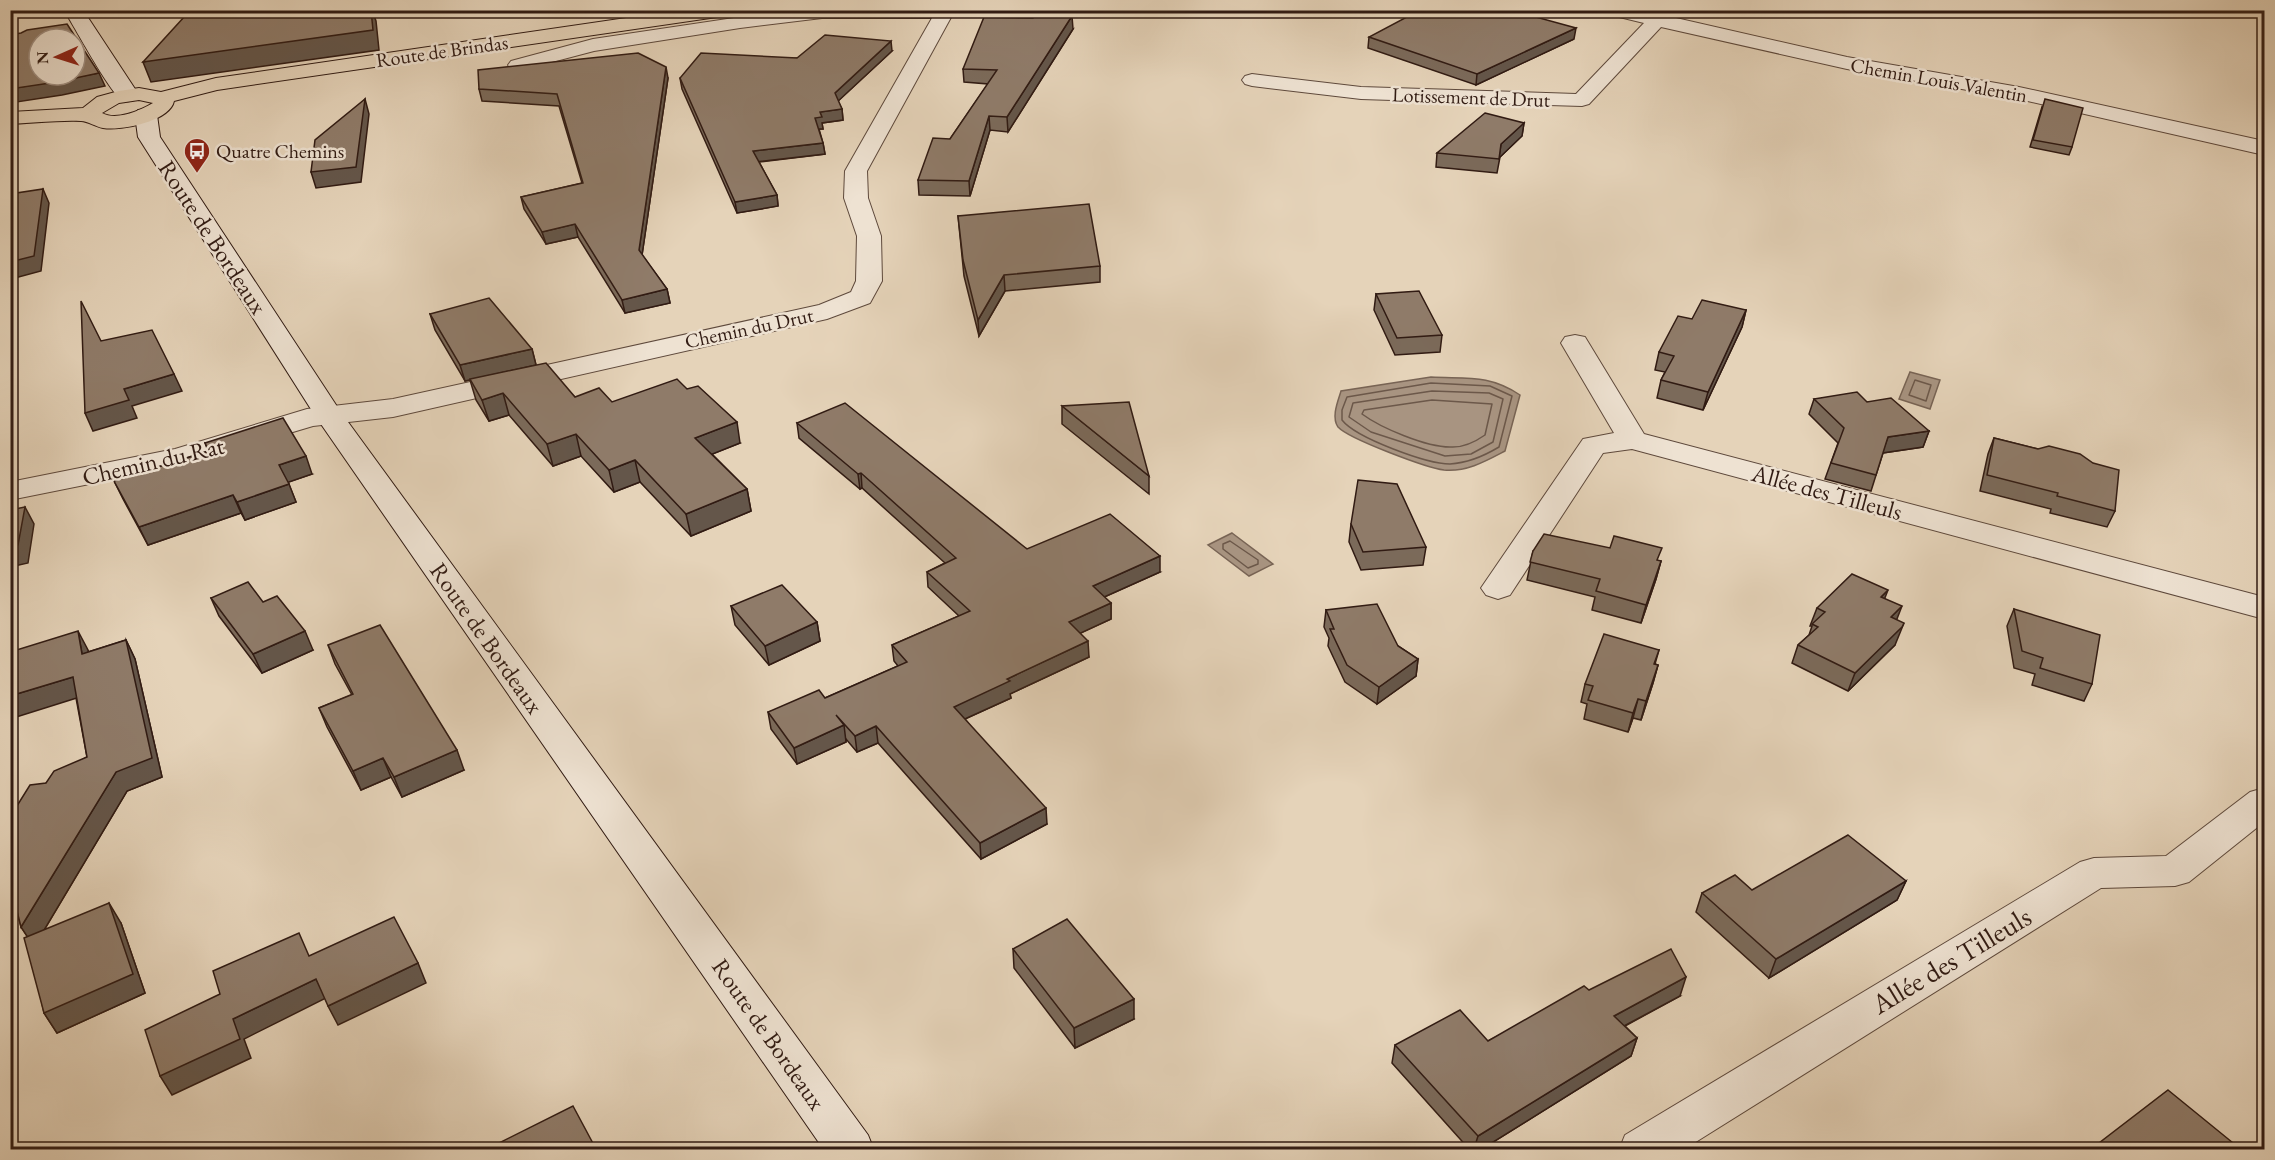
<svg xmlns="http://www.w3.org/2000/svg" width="2275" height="1160" font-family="'EB Garamond',serif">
<rect width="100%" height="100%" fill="#e5d3b9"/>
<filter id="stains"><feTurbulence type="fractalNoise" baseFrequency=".00333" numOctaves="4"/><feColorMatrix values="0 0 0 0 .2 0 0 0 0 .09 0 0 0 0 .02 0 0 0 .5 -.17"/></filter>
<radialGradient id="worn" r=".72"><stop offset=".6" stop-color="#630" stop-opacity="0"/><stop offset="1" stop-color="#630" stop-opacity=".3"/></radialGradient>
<g fill="#a89481" stroke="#786455" stroke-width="1.5">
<polygon points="1910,372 1940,380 1930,409 1899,399"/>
<path d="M1431 377C1466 379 1489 374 1520 395L1505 451C1486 461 1467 472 1444 470 1427 468 1349 439 1338 427 1331 417 1338 401 1341 391Z"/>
<polygon points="1232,533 1273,564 1249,576 1208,545"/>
</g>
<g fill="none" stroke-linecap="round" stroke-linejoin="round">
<g stroke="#6c584a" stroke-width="1.5">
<polygon points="1915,380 1931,385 1926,401 1909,395"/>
<path d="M1431 383 1490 386 1512 396 1499 447C1484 456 1468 463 1450 464 1427 464 1356 438 1342 420V410L1347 397Z"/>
<polygon points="1432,391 1489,393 1503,399 1493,442 1471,454 1445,456 1371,432 1349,417 1353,403"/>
<path d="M1432 400 1492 404 1485 435C1475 442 1463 448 1450 447 1426 447 1381 428 1362 414L1364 410Z"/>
<polygon points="1230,541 1258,560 1258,564 1248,568 1223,549 1223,544"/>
</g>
<g stroke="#5e493c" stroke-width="2">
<g id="minor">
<polygon points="788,10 955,10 867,171 868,198 881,236 882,281 870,303 827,319 393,417 313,426 179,466 10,500 10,482 175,449 307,409 393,399 819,305 851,292 856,281 857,236 844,198 845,171 932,18 822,18 740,28 594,51 518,71 511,69 508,65 511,61 593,39"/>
<polygon points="1605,10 1641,10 1847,57 2019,87 2264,141 2264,155 2019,99 1847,69 1661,27 1589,104 1582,106 1361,99 1252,86 1245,84 1242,80 1245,76 1252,74 1361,87 1576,94 1644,23 1607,14"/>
<polygon points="1575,335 1585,337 1644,434 2264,597 2264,619 1632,449 1603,453 1510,595 1498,599 1486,595 1481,588 1583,439 1614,433 1561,343 1565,337"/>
<polygon points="2264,788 2264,822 2189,882 2175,886 2101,888 1683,1150 1619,1150 1625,1135 2080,862 2094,858 2166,856 2250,792"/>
</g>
</g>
<g stroke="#311b13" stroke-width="2">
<g id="secondary">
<path d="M64 10H83L139 95 136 99C132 101 127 102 122 100 110 93 74 26 64 10Z"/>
<polygon points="146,109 154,110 157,115 160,137 340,411 868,1135 874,1150 824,1150 314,414 138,137 135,115 138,110"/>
</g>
</g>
<g stroke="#311b13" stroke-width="2">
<path id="primary" d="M681 10H733L731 14 724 16 217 90 174 101C170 121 122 131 103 128 96 127 88 121 81 121 58 120 34 123 10 124V112L83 108 97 97 119 91 139 88 161 92 216 78ZM139 100 153 103C139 111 116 121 102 113L119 103Z"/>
</g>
<use href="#minor" fill="#eee2d2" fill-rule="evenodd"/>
<use href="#secondary" fill="#eee2d2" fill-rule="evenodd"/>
<use href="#primary" fill="#e5d3b9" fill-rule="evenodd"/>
</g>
<g fill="#7b6a5a" stroke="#311b13" stroke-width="1.5">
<polygon points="1073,29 1008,132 990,130 970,196 919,195 918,180 950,139 988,84 964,82 963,69"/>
<polygon points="1369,37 1574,39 1476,85 1368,48"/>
<polygon points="892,51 838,101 842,109 843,120 822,123 823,129 819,129 823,143 825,154 759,162 777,195 778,206 737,213 682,89 680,78 797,58"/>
<polygon points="668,78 642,255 667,289 670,303 625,313 578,237 546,244 524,209 521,197 582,183 559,106 482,101 479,89"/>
<polygon points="2042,107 2072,147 2069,155 2030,147"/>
<polygon points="1524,123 1522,136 1500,157 1497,173 1436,167 1437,153"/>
<polygon points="958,216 1100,266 1100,282 1005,291 979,336 964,276"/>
<polygon points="1376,294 1442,335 1440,352 1395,355 1374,310"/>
<polygon points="1746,310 1742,327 1703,410 1657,398 1661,380 1665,372 1655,370 1659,352 1692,319"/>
<polygon points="430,314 532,349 536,365 575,397 612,402 740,443 712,454 747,489 751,511 691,536 640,482 614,492 581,456 553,466 509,415 489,421 476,400 470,380 465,381 435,330"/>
<polygon points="1814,399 1867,402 1929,431 1923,447 1883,453 1871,491 1825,479 1838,443 1809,414"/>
<polygon points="1062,406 1149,476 1149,494 1062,424"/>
<polygon points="797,423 1027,549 1160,572 1104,597 1111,603 1111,619 1080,633 1089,657 1010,694 1011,698 965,719 1047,824 981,859 878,743 857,752 846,739 846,742 797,764 771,729 768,712 825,698 898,666 894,661 892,645 959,616 928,587 927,572 945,563 862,488 860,489 799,438"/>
<polygon points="1994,438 2038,449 2115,511 2107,527 2050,513 2051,509 1980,491 1988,454"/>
<polygon points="205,443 312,474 288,482 296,502 245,520 241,513 148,545 123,499 114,481 208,451"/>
<polygon points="1351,524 1426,547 1423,565 1361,570 1349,542"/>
<polygon points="1533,551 1661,561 1656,579 1641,623 1592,610 1595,597 1527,580"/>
<polygon points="211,598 263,602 313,650 262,673 219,616"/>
<polygon points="1885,599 1896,620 1895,645 1848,691 1792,663 1798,645 1809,635 1812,626 1810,626 1817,608"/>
<polygon points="731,606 817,622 820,641 769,665 735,625"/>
<polygon points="2014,609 2092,684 2084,701 2032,685 2035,674 2014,668 2007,626"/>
<polygon points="1326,610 1398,646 1418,659 1416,676 1377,704 1345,682 1328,646 1329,638 1324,627"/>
<polygon points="126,640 135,659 162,777 127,791 44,930 121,923 145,993 57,1033 44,1013 28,937 21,927 19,919 10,919 10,817 46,783 87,757 76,698 88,650 88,652"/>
<polygon points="328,645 464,770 402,797 391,777 361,790 327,727 319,708 352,695 335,664"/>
<polygon points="1659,650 1655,664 1658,665 1653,683 1641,720 1633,718 1628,732 1584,719 1587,704 1581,702 1585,684"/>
<polygon points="1906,881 1897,900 1769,978 1696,912 1702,893"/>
<polygon points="1013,949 1134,1019 1075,1048 1014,968"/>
<polygon points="1589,990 1680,996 1625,1026 1637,1038 1631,1056 1482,1149 1469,1149 1392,1063 1395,1045 1488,1041"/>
<polygon points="2099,1143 2236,1149 2095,1149"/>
</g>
<g fill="#64564a" stroke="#311b13" stroke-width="1.5">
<polygon points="371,10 372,10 376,21 379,50 151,82 143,62"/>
<polygon points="1072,16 1073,29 1008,132 1007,117"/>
<polygon points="1576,28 1574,39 1476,85 1477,74"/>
<polygon points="891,41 892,51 836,103 835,93"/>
<polygon points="666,67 668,78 641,262 639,250"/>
<polygon points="99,73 105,86 62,95 10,103 10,89"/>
<polygon points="365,99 369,114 361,182 316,188 311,172"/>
<polygon points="842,109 843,120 822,123 823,129 817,129 815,118 820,112"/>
<polygon points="989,116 990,130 970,196 969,181"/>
<polygon points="1524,123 1522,136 1499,158 1501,144"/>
<polygon points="823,143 825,154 755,162 753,151"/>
<polygon points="43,189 49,203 41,271 11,279 10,262"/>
<polygon points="777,195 778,206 737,213 735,202"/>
<polygon points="575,224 578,237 546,244 542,232"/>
<polygon points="1004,275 1005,291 979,336 978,320"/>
<polygon points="667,289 670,303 625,313 622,300"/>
<polygon points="1746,310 1742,327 1703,410 1708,392"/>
<polygon points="532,349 536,365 465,381 460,365"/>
<polygon points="174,374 182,391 132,406 137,418 93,431 85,413 124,389"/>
<polygon points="503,393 509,415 489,421 482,400"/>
<polygon points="737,422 740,443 700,459 695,438"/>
<polygon points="1929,431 1923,447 1882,453 1888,437"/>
<polygon points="576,434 581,456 553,466 547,444"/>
<polygon points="306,456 312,474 286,483 279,465"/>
<polygon points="635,460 640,482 614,492 609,470"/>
<polygon points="861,473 862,488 860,489 858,474"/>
<polygon points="289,484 296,502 245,520 237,502"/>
<polygon points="747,489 751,511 691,536 686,514"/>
<polygon points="233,495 241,513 148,545 139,527"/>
<polygon points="25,507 34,524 28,563 10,567 10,547"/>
<polygon points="1160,556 1160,572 1093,602 1093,586"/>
<polygon points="1661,561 1656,579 1641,623 1646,605"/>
<polygon points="1888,590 1881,608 1881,597"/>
<polygon points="1111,603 1111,619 1070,638 1069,622"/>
<polygon points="1902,606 1895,624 1891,617"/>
<polygon points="817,622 820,641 769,665 765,646"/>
<polygon points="1904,623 1895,645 1848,691 1855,673"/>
<polygon points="78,631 88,650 92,672 82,654"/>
<polygon points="305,631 313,650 262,673 253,654"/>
<polygon points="126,640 135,659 162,777 127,791 34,947 21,927 116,772"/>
<polygon points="1088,641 1089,657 1010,694 1011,698 956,723 954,707 1007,679"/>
<polygon points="1418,659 1416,676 1377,704 1379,687"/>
<polygon points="1658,665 1653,683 1641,720 1646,701"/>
<polygon points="73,677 83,696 10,719 10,696"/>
<polygon points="1638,699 1633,718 1628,732 1633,713"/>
<polygon points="844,725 846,742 797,764 794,748"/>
<polygon points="876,726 878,743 857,752 855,736"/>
<polygon points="457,750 464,770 402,797 394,777"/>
<polygon points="383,758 391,777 361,790 353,771"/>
<polygon points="1046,808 1047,824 981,859 980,843"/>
<polygon points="1906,881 1897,900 1769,978 1776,959"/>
<polygon points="109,903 121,923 145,993 57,1033 44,1013"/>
<polygon points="418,963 426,983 338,1025 328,1006"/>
<polygon points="1686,977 1680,996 1609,1034 1614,1016"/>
<polygon points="316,979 326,998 244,1039 251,1058 172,1095 160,1076 233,1019"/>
<polygon points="1134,999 1134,1019 1075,1048 1074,1028"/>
<polygon points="1637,1038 1631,1056 1482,1149 1474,1149 1478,1136"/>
</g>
<g fill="#8f7b69" stroke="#311b13" stroke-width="1.5" fill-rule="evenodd">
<polygon points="258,10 371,10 373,30 143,62 185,16"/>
<polygon points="1038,10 1064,10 1072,16 1007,117 989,116 969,181 918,180 933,138 950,139 997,70 963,69 984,17 1033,18"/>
<polygon points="1420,10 1510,10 1576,28 1477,74 1369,37"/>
<path d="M67 24 99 73 57 82 10 89V35L21 33 27 30ZM39 39H75V75H39Z"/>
<polygon points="825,35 891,41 835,93 842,109 820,112 822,117 815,118 823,143 753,151 777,195 735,202 680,78 701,53 797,58"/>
<polygon points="638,53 666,67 639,250 667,289 622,300 575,224 542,232 521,197 583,183 557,94 479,89 478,70"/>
<polygon points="365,99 356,167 311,172 315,140"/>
<polygon points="2045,99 2083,108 2072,147 2033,140"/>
<polygon points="1485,113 1524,123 1501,144 1499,159 1437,153"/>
<polygon points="43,189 34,256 10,262 10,194"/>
<polygon points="1089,204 1100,266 1004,275 978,320 963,260 958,216"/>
<polygon points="1419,291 1442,335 1397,338 1376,294"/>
<polygon points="489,298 532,349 460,365 430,314"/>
<polygon points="1702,300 1746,310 1708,392 1661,380 1674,356 1659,352 1678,316 1692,319"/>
<polygon points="81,301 101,341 152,330 174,374 124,389 129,400 85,413"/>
<polygon points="546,363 575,397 599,388 612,402 677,379 687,389 698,386 737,422 695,438 747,489 686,514 635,460 609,470 576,434 547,444 503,393 482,400 470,379"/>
<polygon points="1857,392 1867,402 1891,398 1929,431 1888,437 1876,475 1831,463 1844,428 1814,399"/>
<polygon points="1129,402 1149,476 1062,406"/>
<polygon points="845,403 1027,549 1110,514 1160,556 1093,586 1111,603 1069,622 1088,641 1007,679 1010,681 954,707 1046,808 980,843 876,726 855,736 836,715 844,725 794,748 768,712 819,690 825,698 907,662 892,645 970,611 927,572 956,558 861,473 858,474 797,423"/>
<polygon points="283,418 306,456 279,465 289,484 237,502 233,495 139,527 114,481 209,451 205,443"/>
<polygon points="1994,438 2038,449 2049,446 2080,454 2093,463 2119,470 2115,511 2057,496 2058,493 1987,475"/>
<polygon points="1358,480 1397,484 1426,547 1363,552 1351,524"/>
<polygon points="25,507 18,545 10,547 10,510"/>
<polygon points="1544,534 1610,548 1614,536 1662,548 1657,560 1661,561 1646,605 1596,591 1600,579 1530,562 1533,551"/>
<polygon points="1852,574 1888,590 1881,597 1902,606 1891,617 1904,623 1902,627 1855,673 1798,645 1818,627 1812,624 1825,612 1817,608"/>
<polygon points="248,582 263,602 277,596 305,631 253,654 211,598"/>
<polygon points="782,585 817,622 765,646 731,606"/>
<polygon points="1377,604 1398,646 1418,659 1379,687 1347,665 1330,629 1334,629 1326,610"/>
<polygon points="2014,609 2100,635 2092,684 2040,668 2043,658 2022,651"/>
<polygon points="380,625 457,750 394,777 383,758 353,771 319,708 353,694 328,645"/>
<polygon points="78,631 82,654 126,640 152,758 116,772 21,927 14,899 10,899 10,817 30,785 46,783 54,771 87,757 73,677 10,696 10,652"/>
<polygon points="1604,634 1659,650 1654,664 1658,665 1646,701 1638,699 1633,713 1588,700 1593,686 1585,684"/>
<polygon points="1848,835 1906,881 1776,959 1702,893 1735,875 1752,890"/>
<polygon points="109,903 133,974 44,1013 24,938"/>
<polygon points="394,917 418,963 328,1006 316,979 233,1019 240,1039 160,1076 145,1030 220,994 213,971 299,933 309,956"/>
<polygon points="1067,919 1134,999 1074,1028 1013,949"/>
<polygon points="1671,949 1686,977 1614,1016 1637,1038 1478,1136 1395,1045 1460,1010 1488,1041 1584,986 1589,990"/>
<polygon points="2168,1090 2238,1147 2234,1149 2107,1149 2099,1143"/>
<polygon points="573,1106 596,1149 487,1149"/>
</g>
<defs>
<g id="bus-pin" transform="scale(1.35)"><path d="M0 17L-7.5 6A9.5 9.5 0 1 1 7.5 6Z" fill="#8f2418" stroke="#eee2d2"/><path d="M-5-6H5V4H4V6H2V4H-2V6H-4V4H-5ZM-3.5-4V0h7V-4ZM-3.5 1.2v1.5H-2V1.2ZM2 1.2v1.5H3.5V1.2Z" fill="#fff"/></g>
</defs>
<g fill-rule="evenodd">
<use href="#bus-pin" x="197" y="151"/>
</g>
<g text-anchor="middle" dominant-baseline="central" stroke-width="5" stroke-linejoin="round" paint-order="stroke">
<g font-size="20" fill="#311b13" stroke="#eee2d2">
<text transform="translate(442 51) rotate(-8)">Route de Brindas</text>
<text transform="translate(1939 80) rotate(10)">Chemin Louis Valentin</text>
<text transform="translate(1471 97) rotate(2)">Lotissement de Drut</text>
<text transform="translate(749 328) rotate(-12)">Chemin du Drut</text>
</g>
<g font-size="20" fill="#311b13" stroke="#eee2d2" text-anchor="start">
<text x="216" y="151">Quatre Chemins</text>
</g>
<g font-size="24" fill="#311b13" stroke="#eee2d2">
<text transform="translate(213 237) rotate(57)">Route de Bordeaux</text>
<text transform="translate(153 461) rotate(-13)">Chemin du Rat</text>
<text transform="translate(1827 492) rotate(15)">Allée des Tilleuls</text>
<text transform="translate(487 638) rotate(55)">Route de Bordeaux</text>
<text transform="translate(769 1034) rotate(55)">Route de Bordeaux</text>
</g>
<g font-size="28" fill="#311b13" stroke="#eee2d2">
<text transform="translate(1951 960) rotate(-31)">Allée des Tilleuls</text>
</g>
</g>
<rect width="2275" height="1160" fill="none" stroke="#e5d3b9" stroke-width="36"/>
<rect x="12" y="12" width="2251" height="1136" fill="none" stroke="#311b13" stroke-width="3"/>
<rect x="18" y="18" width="2239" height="1124" fill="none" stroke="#311b13" stroke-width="1.5"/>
<g transform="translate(57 57) rotate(267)"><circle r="28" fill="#eee2d2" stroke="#a29286" stroke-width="1.5"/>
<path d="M0-4.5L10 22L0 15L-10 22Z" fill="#8f2418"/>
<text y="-9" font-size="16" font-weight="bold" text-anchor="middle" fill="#311b13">N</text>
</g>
<rect width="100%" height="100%" filter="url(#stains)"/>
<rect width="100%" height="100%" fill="url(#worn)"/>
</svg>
